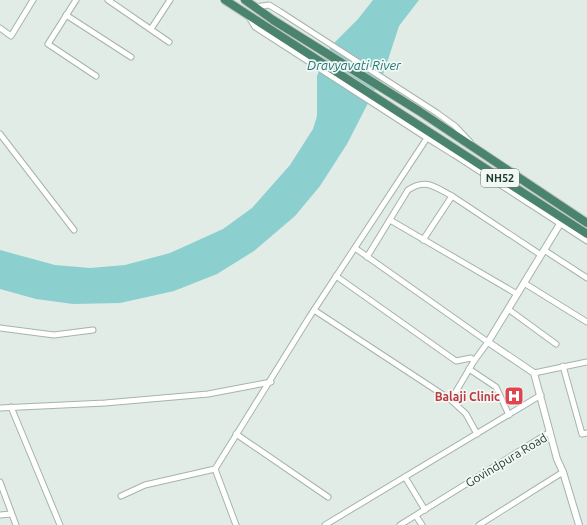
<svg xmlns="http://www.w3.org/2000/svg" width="587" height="525" font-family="Ubuntu,sans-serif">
<rect width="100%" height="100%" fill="#e2ece6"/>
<polygon fill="#8bcfcf" points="373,0 419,0 399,26 384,72 347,144 320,186 295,216 254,251 217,274 174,291 120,303 73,304 36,299 0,289 0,250 55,265 90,268 125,265 170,253 223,229 252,208 290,165 313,129 317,116 317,76 331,46 358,19"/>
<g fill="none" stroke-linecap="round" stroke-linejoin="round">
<g stroke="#a5b4ac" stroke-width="7">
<g id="minor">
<polyline points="76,0 48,44 96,76"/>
<polyline points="108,0 169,42"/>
<polyline points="254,7 269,5 279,11 437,113 455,126 470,142"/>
<polyline points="66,15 131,57"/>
<polyline points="249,17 255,27 427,138 453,154 457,150"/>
<polyline points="0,28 11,36 33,0"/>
<polyline points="151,29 170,0"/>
<polyline points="0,134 74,230"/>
<polyline points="453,154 587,241"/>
<polyline points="452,196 541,255"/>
<polyline points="390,220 517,294"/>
<polyline points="355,248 488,342 474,361"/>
<polyline points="544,250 587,278"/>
<path d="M367 257 408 190C426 178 435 187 452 196L423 240"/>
<polyline points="336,276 456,361 471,358 474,361 451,400"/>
<polyline points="524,283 587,322"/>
<polyline points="508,309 556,344"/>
<polyline points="314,310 451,400 466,414 477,434"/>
<polyline points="0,328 54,335 93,330"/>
<polyline points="563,366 582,434 587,433"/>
<polyline points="469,369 496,387 509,415"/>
<polyline points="534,373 587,362"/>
<polyline points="11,407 60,525"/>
<polyline points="0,408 105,403 208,394 271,382"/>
<polyline points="236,434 328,497"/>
<polyline points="215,469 236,525"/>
<polyline points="405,477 425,510"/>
<polyline points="0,482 16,525"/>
<polyline points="121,496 145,485 215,469 310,316 427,138"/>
<polyline points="0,515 11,514"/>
<polyline points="416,516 422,525"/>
<polyline points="325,525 541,395"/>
<polyline points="400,525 550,432"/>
<polyline points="479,525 563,472"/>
</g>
</g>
<g stroke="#a5b4ac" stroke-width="8">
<polyline id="tertiary" points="563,219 488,342 534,373 557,459 563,472 579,525"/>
</g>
<g stroke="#c1c8c5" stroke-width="10">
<g id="trunk">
<polyline points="225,0 587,234"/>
<polyline points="245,0 273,20 419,111 587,223"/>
</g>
</g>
<use href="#minor" stroke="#fff" stroke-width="5"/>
<use href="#tertiary" stroke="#fff" stroke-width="6"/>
<use href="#trunk" stroke="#4b846e" stroke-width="8"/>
</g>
<defs>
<g id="hospital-square" transform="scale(1)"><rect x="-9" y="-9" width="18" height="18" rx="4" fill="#e0444e" stroke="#f2f8f4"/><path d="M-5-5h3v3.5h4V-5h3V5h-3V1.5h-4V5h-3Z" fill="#fff"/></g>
</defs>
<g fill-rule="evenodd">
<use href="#hospital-square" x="514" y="396"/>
</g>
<g text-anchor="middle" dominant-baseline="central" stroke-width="3.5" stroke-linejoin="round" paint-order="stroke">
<rect fill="#f2f8f4" stroke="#60746c" stroke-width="1" x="481" y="169" width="38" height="18" rx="3"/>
<g font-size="11" font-weight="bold" fill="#223c31">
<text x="500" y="178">NH52</text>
</g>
<g font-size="12" font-weight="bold" fill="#be3a42" stroke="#f2f8f4" text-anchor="end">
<text x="500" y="396">Balaji Clinic</text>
</g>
<g font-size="12" fill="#223c31" stroke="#f2f8f4">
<text transform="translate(506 460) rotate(-31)">Govindpura Road</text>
</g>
<g font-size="13" font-style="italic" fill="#1e7477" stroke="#f2f8f4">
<text x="354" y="65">Dravyavati River</text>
</g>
</g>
</svg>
